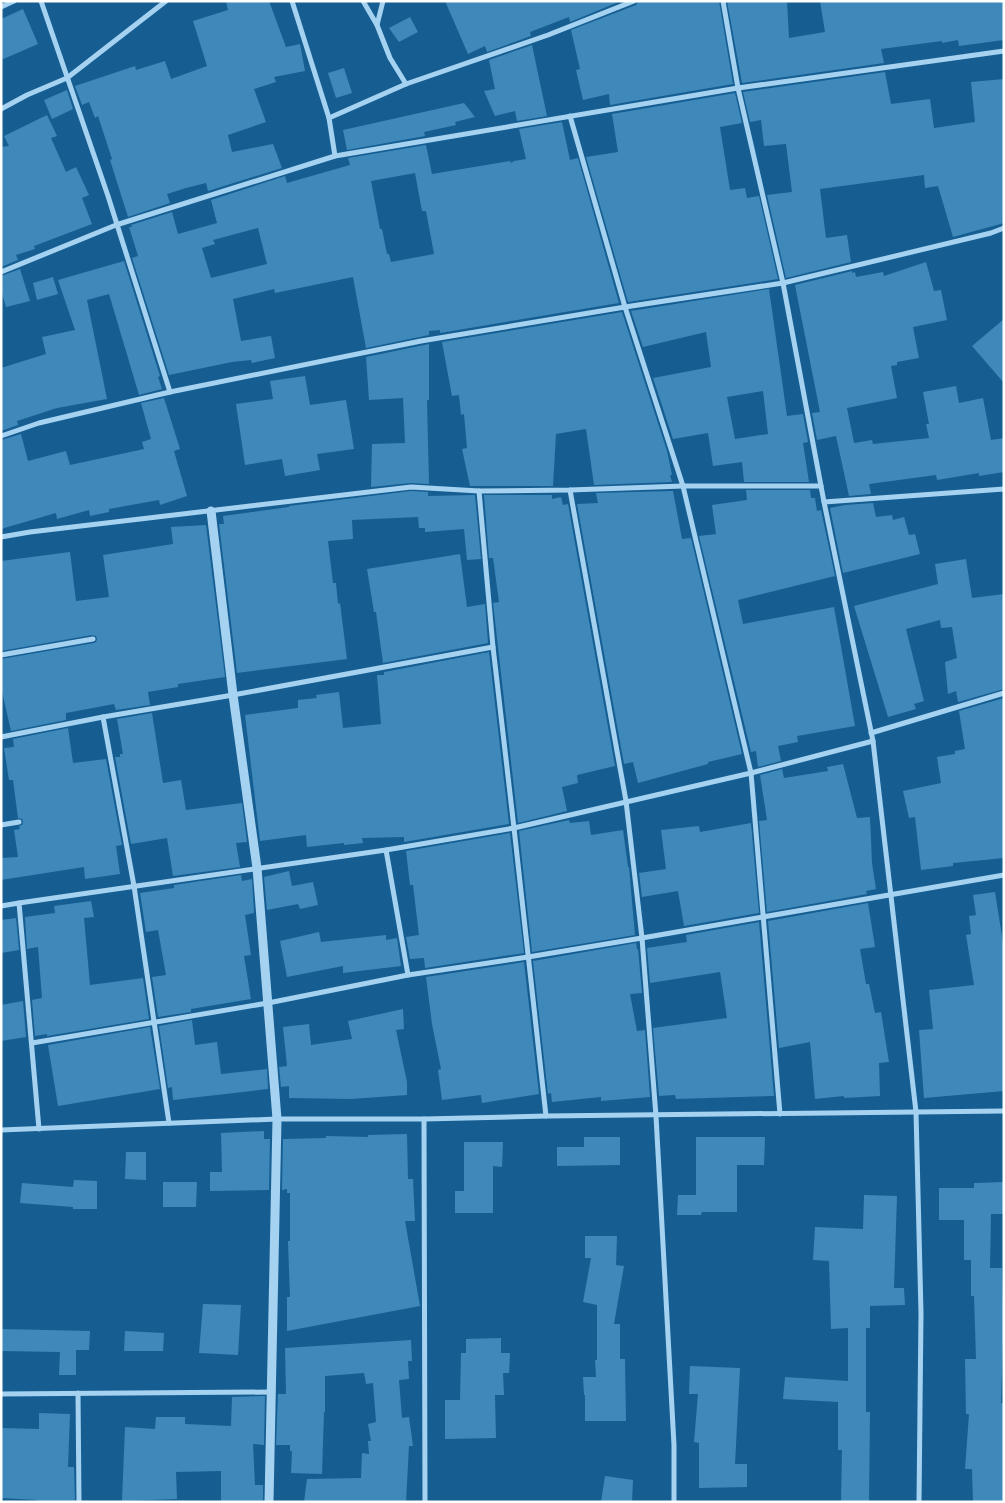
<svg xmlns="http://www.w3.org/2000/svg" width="1005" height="1503" font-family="Montserrat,sans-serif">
<rect width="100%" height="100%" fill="#165e92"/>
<g fill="#3f88ba" fill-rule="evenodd">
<polygon points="226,1 269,1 286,47 300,44 305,71 274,77 276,82 254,89 266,122 228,135 232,152 273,144 282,168 208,191 206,183 186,188 167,194 170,203 128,217 110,160 112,159 98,116 95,118 89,102 82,105 75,86 135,66 136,70 165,61 171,79 207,66 193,21 228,10"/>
<polygon points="445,1 621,1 570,22 569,17 530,32 531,36 487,52 485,46 468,54"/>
<polygon points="638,1 719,1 733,84 610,105 609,94 583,100 576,70 580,69 571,30 636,5"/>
<polygon points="727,1 787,1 789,38 825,32 820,1 1004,1 1004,40 959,46 958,40 942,43 942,41 881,49 884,63 742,83"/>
<polygon points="23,9 38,44 1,60 1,19"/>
<polygon points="410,17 418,32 399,42 389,28"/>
<polygon points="532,45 547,116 517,121 515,111 495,116 484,91 495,89 489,60"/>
<polygon points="344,68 352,93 336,98 328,73"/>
<polygon points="885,72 891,104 930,99 934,128 975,122 971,82 1004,79 1004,223 953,237 938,186 925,188 924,175 820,189 826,238 847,235 851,262 786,278 767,195 792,192 786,144 764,146 761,120 750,122 743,92"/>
<polygon points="67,90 73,109 52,119 44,100"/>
<polygon points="735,93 742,123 720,127 730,190 745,188 747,198 759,196 778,279 628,302 586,157 618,152 612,114"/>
<polygon points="464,103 475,117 455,122 456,125 424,132 425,136 347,150 343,130"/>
<polygon points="47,115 57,136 51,138 66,172 76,167 89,195 82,198 92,224 34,246 35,249 16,255 18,260 1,267 1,147 9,146 4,136"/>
<path d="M562 122 570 160 578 158 619 303 440 333V330L429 331V335L366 348 353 277 275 293 274 289 233 299 241 341 271 336 275 358 252 363 251 360 232 362 169 375 132 258 138 256 129 227H132L131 225 172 212 178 234 217 223 211 200 285 176 287 183 350 165 348 158 426 145 432 174 510 161 511 163 514 161 526 159 519 129ZM415 173 422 211H426L434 254 391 262 389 254H387L382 229H380L371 181ZM258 228 267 264 211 278 202 248 215 244 213 240Z"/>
<polygon points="124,261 160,376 158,377 162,389 139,395 109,294 87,300 107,399 57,408 17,421 18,425 1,431 1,368 46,354 42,337 75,330 58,280"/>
<polygon points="926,262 934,291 941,290 947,320 913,327 919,358 897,362 897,365 891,366 897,398 847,408 854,443 872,440 873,444 929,438 926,424 929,424 923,392 956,386 959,403 983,398 991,440 1004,438 1004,472 979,476 979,473 937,480 936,475 869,484 871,494 849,496 836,436 817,440 812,413 820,412 795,285 852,271 852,273 855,272 856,277 883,272 884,276"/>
<polygon points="20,269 30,301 6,307 1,290 1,276"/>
<polygon points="53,277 58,294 37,300 33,283"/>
<path d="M769 289 787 416 803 414 808 442 803 443 809 482H744L742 462 713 466 708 433 673 439 653 378 711 367 706 332 643 347 631 311ZM763 391 768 434 735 439 727 397Z"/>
<polygon points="622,312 667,451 672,475 670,475 672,482 594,485 586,429 556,434 553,486 470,486 462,449 467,448 464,414 461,415 459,395 452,396 442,342"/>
<polygon points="1004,319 1004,383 972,346"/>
<polygon points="429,344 429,400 427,400 429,484 411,483 371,487 372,444 405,443 403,398 369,400 366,357"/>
<polygon points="305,376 310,405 346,400 354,449 317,454 320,470 285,476 282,459 245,465 236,404 273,399 270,381"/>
<polygon points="164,398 180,449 174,451 187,496 160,505 159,500 109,509 109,512 90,516 89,510 57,519 56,513 1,529 1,440 21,434 28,461 66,451 70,465 144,449 142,442 151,439 141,403"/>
<polygon points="746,490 810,490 811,498 815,498 817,511 821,510 835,576 738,600 743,624 834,607 855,726 797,736 798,742 778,746 781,761 758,767 756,751 751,752 699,536 716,534 712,505 747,500"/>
<polygon points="411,491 428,492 428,496 475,495 481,559 467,560 464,529 425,532 425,528 419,528 418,517 352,520 353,539 328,541 333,583 336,583 338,604 340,603 347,659 237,673 219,524 224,524 223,516 289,507 289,506"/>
<polygon points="673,491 682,539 691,538 742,754 708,762 708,764 638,783 633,762 624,764 577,504 598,503 596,493"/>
<polygon points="484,495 552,495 552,499 561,497 563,505 568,504 615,766 577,775 578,783 562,787 567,811 518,823 493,603 499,602 493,558 489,558"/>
<polygon points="873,503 876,517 892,515 893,520 904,517 909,535 915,534 920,554 843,573 830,508 845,505"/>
<polygon points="206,525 225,677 178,684 178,687 148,692 150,705 116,710 114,704 66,713 66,720 11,731 1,687 1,659 94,643 96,642 97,639 96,636 92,635 1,651 1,561 70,552 76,601 109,597 103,555 173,544 171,527"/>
<polygon points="460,554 467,607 485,604 488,643 383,663 376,612 374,612 367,569"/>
<polygon points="966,559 972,598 1004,594 1004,689 958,702 956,691 948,694 945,662 957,658 952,627 941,628 940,620 906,629 924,701 914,704 916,709 888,717 854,606 938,584 935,564"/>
<polygon points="489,652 509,824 404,842 404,837 362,838 363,843 344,845 344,843 307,847 306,835 260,841 245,715 298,708 298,700 317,698 316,695 339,692 343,728 381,724 377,675 384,675 384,672"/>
<polygon points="1004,698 1004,858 953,863 953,866 921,870 915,817 909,818 903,791 941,783 937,757 955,754 955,751 965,749 959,711"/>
<polygon points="152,713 163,783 181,780 186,810 242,803 247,842 236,843 240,867 173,876 167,838 131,844 115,757 120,757 120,754 123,754 117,719"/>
<polygon points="68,728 73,763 106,759 122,845 116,846 120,874 85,879 84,867 1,880 1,858 18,857 14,830 20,829 19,826 22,825 23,822 22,819 18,818 13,780 9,780 4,748 14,747 13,739"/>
<polygon points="843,764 857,818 870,817 872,863 876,889 866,891 867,894 767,912 759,821 767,820 760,775 782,769 784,778 828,771 827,767"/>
<polygon points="569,820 570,823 589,821 591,835 623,830 628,867 629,867 635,935 532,952 519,831"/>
<polygon points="751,823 759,913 684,926 678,891 642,897 639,873 666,869 661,830 699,826 700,832"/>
<polygon points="510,833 524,953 425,968 424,958 410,959 406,937 419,935 413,885 410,885 406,851"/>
<polygon points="289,871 292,886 313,882 318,905 300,909 298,904 267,910 264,877"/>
<polygon points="241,875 242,881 252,879 254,913 245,915 251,955 244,956 251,999 191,1009 191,1012 158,1017 152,977 166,975 158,930 146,932 140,893 174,888 174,885"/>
<polygon points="995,892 1004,949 1004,1091 924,1098 919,1030 933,1029 929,990 974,985 966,935 971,934 969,916 976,915 973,895"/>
<polygon points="91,901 94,917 84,918 90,985 143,978 149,1019 47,1036 47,1034 35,1036 32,1000 42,998 38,947 27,949 25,917 55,913 54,906"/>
<polygon points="868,903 875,947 860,949 866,984 869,984 875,1013 881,1012 889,1062 879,1063 880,1096 844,1098 844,1096 815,1099 810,1042 779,1048 768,921"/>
<polygon points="16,918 19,950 1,953 1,920"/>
<polygon points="759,922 774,1096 676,1099 675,1095 659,1096 653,1028 727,1018 720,972 650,983 647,948 687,942 686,935"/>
<polygon points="319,932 321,942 386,935 386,940 397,938 401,966 343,973 343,966 287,977 280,941"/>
<polygon points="636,943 637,949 638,949 642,993 630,994 637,1031 645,1030 650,1097 601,1101 601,1097 552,1102 551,1093 548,1094 533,961"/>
<polygon points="524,962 539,1094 482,1103 481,1095 442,1100 438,1070 441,1069 432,1024 426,977"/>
<polygon points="23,1001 26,1037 1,1041 1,1005"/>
<polygon points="403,1009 404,1029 396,1030 407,1082 407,1095 351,1099 289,1098 289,1086 281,1087 279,1067 287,1066 283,1027 309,1024 311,1045 352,1039 348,1021"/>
<polygon points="192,1020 195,1045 217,1042 221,1074 267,1069 268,1089 173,1100 172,1087 168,1088 159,1026"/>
<polygon points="150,1027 160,1089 58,1106 48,1045"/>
<polygon points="264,1131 264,1139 270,1139 269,1190 210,1191 210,1172 222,1172 221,1133"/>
<polygon points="407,1134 408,1179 413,1179 415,1221 405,1221 420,1306 287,1331 287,1297 290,1297 288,1241 290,1241 290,1193 287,1193 287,1189 282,1190 283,1139 326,1138 326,1136 368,1137 368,1135"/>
<polygon points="584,1137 620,1137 620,1165 557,1166 557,1147 584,1147"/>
<polygon points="696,1137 765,1137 764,1165 737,1165 737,1212 702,1212 701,1215 677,1215 678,1195 696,1195"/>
<polygon points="464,1142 503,1142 502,1167 493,1166 493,1213 455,1213 455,1191 464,1191"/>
<polygon points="126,1152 146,1152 146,1180 125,1179"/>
<polygon points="74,1180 97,1181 97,1209 73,1209 73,1207 20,1203 22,1183 73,1187"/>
<polygon points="163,1182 197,1182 196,1207 163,1207"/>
<polygon points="1004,1182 1004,1214 991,1214 990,1268 1002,1268 1004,1339 1003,1339 1001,1403 1004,1403 1004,1502 973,1502 972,1469 965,1469 969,1414 966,1414 965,1359 976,1359 974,1296 971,1296 971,1260 964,1260 964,1220 939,1220 939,1188 974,1188 974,1183"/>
<polygon points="864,1195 897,1196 894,1288 904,1288 905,1305 870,1306 870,1328 866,1328 866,1412 870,1412 869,1502 841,1502 842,1450 838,1450 838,1402 783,1399 785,1377 848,1381 848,1328 831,1329 829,1261 813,1260 815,1227 863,1229"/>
<polygon points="585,1236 617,1236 616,1265 624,1266 614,1324 620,1324 620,1359 625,1359 626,1421 585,1421 585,1395 584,1395 583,1377 596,1377 595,1360 597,1360 597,1305 583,1302 591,1258 585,1258"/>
<polygon points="203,1304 241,1305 238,1355 199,1353"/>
<polygon points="1,1329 90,1331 89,1350 76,1350 76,1375 59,1375 60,1352 1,1351"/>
<polygon points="125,1331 164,1333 163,1351 124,1351"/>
<polygon points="501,1338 501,1353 510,1353 509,1373 503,1373 504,1395 495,1395 496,1438 445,1439 445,1400 460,1400 461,1353 466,1353 466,1339"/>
<polygon points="411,1340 412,1361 408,1361 409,1379 399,1380 402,1418 409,1417 413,1446 409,1446 406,1502 304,1502 307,1479 361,1478 362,1453 369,1454 368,1441 371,1441 368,1424 376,1422 373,1383 366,1384 364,1373 325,1376 325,1412 324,1412 322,1474 291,1473 292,1451 290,1451 290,1445 276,1445 278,1394 286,1394 285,1348"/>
<polygon points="690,1366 740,1368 735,1464 747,1464 747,1487 699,1488 699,1443 694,1442 698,1394 689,1394"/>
<polygon points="265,1396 264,1445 253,1444 255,1485 263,1485 263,1502 221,1502 221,1471 176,1472 177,1499 122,1501 125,1427 155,1429 156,1417 185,1417 185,1424 231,1426 232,1397"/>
<polygon points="39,1413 70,1414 68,1467 74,1467 75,1502 37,1502 37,1500 1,1498 1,1428 39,1429"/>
<polygon points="605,1476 633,1480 632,1502 601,1502"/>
</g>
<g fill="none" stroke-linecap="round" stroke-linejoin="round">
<g stroke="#a5d2f0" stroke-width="5">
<polyline points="292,1 329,118 335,156"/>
<polyline points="363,1 377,25"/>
<polyline points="383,1 377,25 390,58 406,84"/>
<polyline points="723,1 738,88 783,283 991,233 1004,228"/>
<polyline points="1,7 14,1"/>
<polyline points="1,109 27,95 67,78 166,1"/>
<polyline points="570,116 625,307 683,486 751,773 780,1114"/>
<polyline points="329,118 406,84 548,35 634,1"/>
<polyline points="1,272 116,225 335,156 738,88 1004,51"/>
<polyline points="1,436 39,423 170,392"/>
<polyline points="570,490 626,801 642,938 656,1116 674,1445 674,1502"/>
<polyline points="824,502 1004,489"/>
<polyline points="1,537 30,532 411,487 479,491"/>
<polyline points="493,647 479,491 570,490 683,486 821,486"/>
<polyline points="1,655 93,639"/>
<polyline points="103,717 134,886 169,1123"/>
<polyline points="871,733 1004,693"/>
<polyline points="1,737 103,717 233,695 493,647 514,828 751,773 873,741 824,502 783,283 625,307 421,341 170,392 108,196 41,1"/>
<polyline points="873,741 916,1112 921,1313 919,1502"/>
<polyline points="1,825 19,822"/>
<polyline points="386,850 408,975"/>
<polyline points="19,903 386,850 514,828 546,1116"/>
<polyline points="1,906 19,903 39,1129"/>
<polyline points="32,1043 268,1003 408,975 528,957 642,938 1004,875"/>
<polyline points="424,1119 425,1502"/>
<polyline points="1,1130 277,1119 424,1119 546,1116 1004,1111"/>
<polyline points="78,1393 79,1502"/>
<polyline points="1,1394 272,1392"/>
</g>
<polyline stroke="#a5d2f0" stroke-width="9" points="211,511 233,695 257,868 277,1119 269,1502"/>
</g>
<rect width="1005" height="1503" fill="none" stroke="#ffffff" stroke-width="5"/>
</svg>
